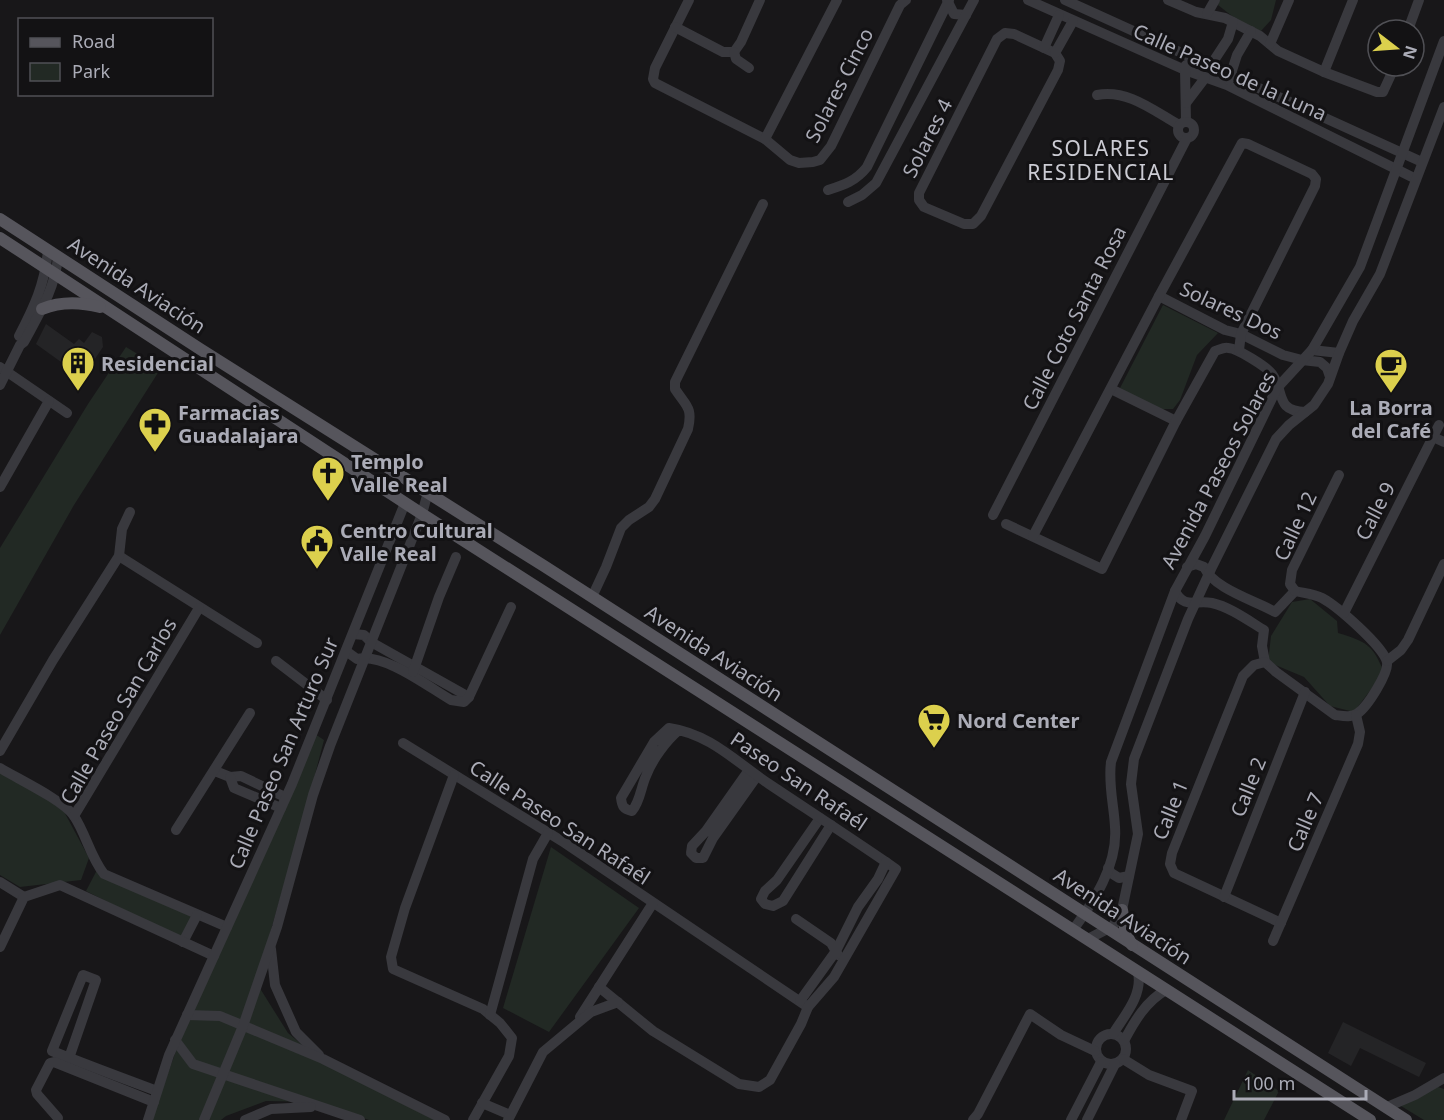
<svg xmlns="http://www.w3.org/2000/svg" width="1444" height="1120" font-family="'Noto Sans',sans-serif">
<rect width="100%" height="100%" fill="#181719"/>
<g fill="#242426">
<polygon points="46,324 74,344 79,339 84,343 92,332 102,337 103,347 84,375 70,365 68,367 36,344"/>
<polygon points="1343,1022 1426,1063 1419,1077 1360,1048 1351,1066 1328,1053"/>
</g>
<g fill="#222924">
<polygon points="1220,0 1276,0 1271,20 1261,31 1242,24 1218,5"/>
<polygon points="1163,305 1218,333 1197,355 1180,400 1173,409 1155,409 1120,388"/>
<polygon points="126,347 161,368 74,505 0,635 0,548 88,404"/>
<path d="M1310 599 1337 621 1338 633C1367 642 1372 644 1384 672L1354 712 1330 706 1304 677 1268 662 1271 636 1292 602Z"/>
<polygon points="315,734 324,740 308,801 256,982 288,1033 324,1063 439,1120 369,1120 315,1102 266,1101 226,1116 221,1120 151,1120 180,1040"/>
<polygon points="0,773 61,806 89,858 81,880 20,887 0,875"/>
<polygon points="551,847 639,908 549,1032 503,1008"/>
<polygon points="98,868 195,916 183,940 86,891"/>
<polygon points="1248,1070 1279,1091 1264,1120 1224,1120"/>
<polygon points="1435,1086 1444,1089 1444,1120 1424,1120 1401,1106"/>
</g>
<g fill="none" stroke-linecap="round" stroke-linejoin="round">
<g stroke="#39393e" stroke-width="10">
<polyline points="689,0 655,68 653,79 655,83 765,139 790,160 799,163 813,162 820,160 831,146 900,5 906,0"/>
<polyline points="947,0 954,14 966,15"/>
<polyline points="1028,0 1185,70 1227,85 1416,179"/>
<polyline points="1065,0 1422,162"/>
<polyline points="1168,0 1196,12 1225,18 1260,36 1278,51 1324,72 1377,92 1383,92 1395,66"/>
<polyline points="1207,14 1215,0"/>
<polyline points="675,27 723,52 734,52 741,42 760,0"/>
<polyline points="1408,30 1419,0"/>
<polygon points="1005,33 1014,34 1055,53 1060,61 1058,70 981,216 973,224 964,224 924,207 919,200 919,193 997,39"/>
<polyline points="1270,44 1289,0"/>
<polyline points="1044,48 1059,15"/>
<polyline points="734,52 736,59 749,68"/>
<polyline points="1055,53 1073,21"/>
<polyline points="1186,65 1185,70 1186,121"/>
<polyline points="1211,65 1228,39 1233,22"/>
<polyline points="1324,72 1353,0"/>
<polyline points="1229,80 1237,55 1251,31"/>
<path d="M1097 95C1128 89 1154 111 1179 125"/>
<polyline points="1186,103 1205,78"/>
<circle cx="1186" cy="130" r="8"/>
<polyline points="765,139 837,0"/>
<path d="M828 190C844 185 856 181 867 167L949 0"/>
<polyline points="848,202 862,195 876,183 974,0"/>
<polyline points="1159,296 1225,330 1241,334 1283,355 1302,360 1320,362 1327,368 1330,377"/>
<path d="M19 336C34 307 45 284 48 250"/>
<polyline points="1312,350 1339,353"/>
<polyline points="0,367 67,413"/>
<path d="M0 385 20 345 24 342C39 314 55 289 58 257"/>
<polyline points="1111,389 1176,421"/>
<polyline points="1433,437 1444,442"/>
<polyline points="0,487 49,401"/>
<polyline points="993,515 1187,138"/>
<path d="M1006 524 1102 569 1176 421 1215 351C1219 350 1224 347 1228 348 1237 348 1267 367 1272 374 1285 392 1275 411 1305 412"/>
<polyline points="1033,536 1159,296 1242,143 1248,144 1312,174 1316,179 1315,186 1241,334 1239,350"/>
<polyline points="119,556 257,643"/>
<path d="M1187 567 1196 564 1204 567C1214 589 1254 600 1275 612L1295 591"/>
<path d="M1175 591C1184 609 1195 600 1212 603 1230 607 1249 621 1264 630L1262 646 1265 662 1276 672 1335 715C1343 716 1351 718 1358 713 1367 707 1389 673 1387 662 1383 646 1337 606 1322 598 1314 594 1303 593 1295 591"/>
<polyline points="1295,591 1290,584 1292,570 1339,475"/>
<path d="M592 597 606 567 621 528 629 520 649 507 655 499 688 429C693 407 686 406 675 389V382L763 204"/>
<polyline points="1344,613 1439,425"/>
<polyline points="353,634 364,635 371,642 469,697"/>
<path d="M346 651 357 659C385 653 427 686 451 700L464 702 469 697 511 607"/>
<polyline points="276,661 327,700"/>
<polyline points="1387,661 1401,650 1408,640 1444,564"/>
<polyline points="1265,662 1254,665 1243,676 1172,853 1170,864 1174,873 1281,923"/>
<polyline points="413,672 439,597 456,557"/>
<polyline points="403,743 565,843 808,1007"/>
<polyline points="0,751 53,660 119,556 122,529 130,512"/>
<path d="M0 768C18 779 63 800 74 816 86 834 90 856 104 874L227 927"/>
<polyline points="749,770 706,831 692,846 691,853 696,858 703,858 713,838 757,776"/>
<polyline points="215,771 230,777 241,776 285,797"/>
<polyline points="454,775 405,908 391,957 393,969 483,1009 500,1023 512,1038 509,1056 473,1120"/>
<polyline points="230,777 234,788 281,808"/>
<polyline points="74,816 199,608"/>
<polyline points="820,818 777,880 765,891 761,899 765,904 773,906 783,901 831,825"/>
<polyline points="176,830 250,713"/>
<polyline points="1108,868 1111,873 1119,878 1129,876"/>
<polyline points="0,882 24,897"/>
<polyline points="1224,897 1305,692"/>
<polyline points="796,919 831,943 838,955"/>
<path d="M1073 930C1094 901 1118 865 1115 827 1114 805 1108 785 1111 762L1175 591 1205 536 1277 388 1312 350 1360 267 1444 41"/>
<polyline points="1088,939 1113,926 1122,910 1138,834 1131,784 1134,759 1188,619 1212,567 1276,439 1289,425 1314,405 1328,384 1339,353 1353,321 1380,274 1444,107"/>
<polyline points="1273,941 1358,744 1360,732 1356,715"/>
<polyline points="183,942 197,915"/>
<polyline points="0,947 24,897 60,885 214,956"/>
<polyline points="271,949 275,985 296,1032 319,1055"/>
<path d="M599 987 653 1031 739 1084 759 1087 770 1080 801 1024 808 1007 834 977 896 869C854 840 811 812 769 784 736 762 710 734 669 728L654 742 621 798C622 806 623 809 632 811 640 802 641 787 646 776 652 760 666 741 679 730"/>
<polyline points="800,1001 836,951 858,907 878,879 886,862"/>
<polyline points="187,1015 220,1016 323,1059 445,1120"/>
<polyline points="490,1015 533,859 548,833"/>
<polyline points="580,1017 653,903"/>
<circle cx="1111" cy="1049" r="15"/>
<path d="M1113 1034C1124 1016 1143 995 1138 973"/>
<polyline points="175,1040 193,1064 360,1120"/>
<path d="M1124 1041C1134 1022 1146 1001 1166 990"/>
<path d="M69 1058 96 980 83 975 52 1051C87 1065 122 1078 157 1091"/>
<polyline points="1123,1059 1149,1075 1192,1091 1181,1120"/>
<polyline points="482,1103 510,1115"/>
<polyline points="1387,1107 1415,1095 1444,1078"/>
<polyline points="58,1118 37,1094 36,1090 50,1063 54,1062 154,1102"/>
<polyline points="148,1120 169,1055 292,784 405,503"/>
<polyline points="204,1120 243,1026 277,927 313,795 330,746 422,514 428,492"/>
<polyline points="245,1120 271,1109 311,1107"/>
<polyline points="508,1120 543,1052 591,1012 618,1002"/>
<polyline points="973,1120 978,1114 1030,1014 1061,1035 1095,1051"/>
<polyline points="1071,1120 1101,1062"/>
<polyline points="1087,1120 1115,1064"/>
</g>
<g stroke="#56555c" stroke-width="12">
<polyline points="0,219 200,349 544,566 1406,1120"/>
<polyline points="0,238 422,514 1370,1120"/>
<path d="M42 309C61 301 81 302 100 307"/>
<polyline points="1122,910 1126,934 1132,945"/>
</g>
</g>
<defs>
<g id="building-pin" transform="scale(1.725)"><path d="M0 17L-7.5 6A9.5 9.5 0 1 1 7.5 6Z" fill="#dcd04d" stroke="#131214"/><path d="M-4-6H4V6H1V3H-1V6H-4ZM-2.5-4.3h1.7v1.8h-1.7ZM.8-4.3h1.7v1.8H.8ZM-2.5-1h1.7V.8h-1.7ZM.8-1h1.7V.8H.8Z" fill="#111"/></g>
<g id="cafe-pin" transform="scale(1.725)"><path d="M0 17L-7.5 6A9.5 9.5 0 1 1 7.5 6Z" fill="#dcd04d" stroke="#131214"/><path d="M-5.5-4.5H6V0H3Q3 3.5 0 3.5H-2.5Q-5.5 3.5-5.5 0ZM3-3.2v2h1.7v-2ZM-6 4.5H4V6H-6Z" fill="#111"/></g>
<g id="pharmacy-pin" transform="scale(1.725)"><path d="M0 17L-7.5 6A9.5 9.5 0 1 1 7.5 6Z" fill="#dcd04d" stroke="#131214"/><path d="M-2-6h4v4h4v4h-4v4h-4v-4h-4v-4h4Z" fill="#111"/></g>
<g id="church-pin" transform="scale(1.725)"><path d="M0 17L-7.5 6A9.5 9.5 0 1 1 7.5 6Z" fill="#dcd04d" stroke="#131214"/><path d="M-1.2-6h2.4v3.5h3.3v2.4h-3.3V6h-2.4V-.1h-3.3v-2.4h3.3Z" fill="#111"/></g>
<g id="civic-pin" transform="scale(1.725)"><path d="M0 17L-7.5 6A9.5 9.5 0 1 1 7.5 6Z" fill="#dcd04d" stroke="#131214"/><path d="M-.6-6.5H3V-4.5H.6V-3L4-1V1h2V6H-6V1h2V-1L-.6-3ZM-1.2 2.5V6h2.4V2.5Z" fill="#111"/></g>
<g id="supermarket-pin" transform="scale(1.725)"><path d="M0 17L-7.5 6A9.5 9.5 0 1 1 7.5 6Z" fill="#dcd04d" stroke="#131214"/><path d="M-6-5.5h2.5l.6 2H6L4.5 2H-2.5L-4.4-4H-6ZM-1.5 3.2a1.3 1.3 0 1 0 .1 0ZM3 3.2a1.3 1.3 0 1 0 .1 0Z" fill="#111"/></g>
</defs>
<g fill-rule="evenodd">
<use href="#building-pin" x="78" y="363"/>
<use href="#cafe-pin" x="1391" y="365"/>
<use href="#pharmacy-pin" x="155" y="424"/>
<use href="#church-pin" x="328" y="473"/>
<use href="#civic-pin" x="317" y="541"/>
<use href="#supermarket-pin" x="934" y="720"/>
</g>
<g text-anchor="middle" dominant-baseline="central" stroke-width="6" stroke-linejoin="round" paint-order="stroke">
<g font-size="20" fill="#abacb7" stroke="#131214">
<text transform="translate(1230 72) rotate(24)">Calle Paseo de la Luna</text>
<text transform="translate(839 85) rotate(-63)">Solares Cinco</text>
<text transform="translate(927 138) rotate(-63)">Solares 4</text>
<text transform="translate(137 285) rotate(33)">Avenida Aviación</text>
<text transform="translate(1231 310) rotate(25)">Solares Dos</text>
<text transform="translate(1074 318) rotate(-63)">Calle Coto Santa Rosa</text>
<text transform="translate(1218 470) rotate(-62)">Avenida Paseos Solares</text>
<text transform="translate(1375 511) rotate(-63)">Calle 9</text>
<text transform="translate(1295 526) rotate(-65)">Calle 12</text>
<text transform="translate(714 653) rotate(33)">Avenida Aviación</text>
<text transform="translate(118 711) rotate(-60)">Calle Paseo San Carlos</text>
<text transform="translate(283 753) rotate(-67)">Calle Paseo San Arturo Sur</text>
<text transform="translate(799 781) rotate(34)">Paseo San Rafaél</text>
<text transform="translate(1248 787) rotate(-68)">Calle 2</text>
<text transform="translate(1170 810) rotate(-68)">Calle 1</text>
<text transform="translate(560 822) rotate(33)">Calle Paseo San Rafaél</text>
<text transform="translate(1305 822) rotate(-67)">Calle 7</text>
<text transform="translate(1123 916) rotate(33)">Avenida Aviación</text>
</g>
<g font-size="20" font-weight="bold" fill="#abacb7" stroke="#131214" text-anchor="start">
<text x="101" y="363">Residencial</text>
<text x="1391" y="407" text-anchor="middle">La Borra<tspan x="1391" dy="23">del Café</tspan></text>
<text x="178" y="412">Farmacias<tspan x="178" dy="23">Guadalajara</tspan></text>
<text x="351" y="461">Templo<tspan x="351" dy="23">Valle Real</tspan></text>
<text x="340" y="530">Centro Cultural<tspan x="340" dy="23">Valle Real</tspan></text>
<text x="957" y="720">Nord Center</text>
</g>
<g font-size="21" letter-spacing="1.5" fill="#ccccd4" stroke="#131214">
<text x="1101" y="148">SOLARES<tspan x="1101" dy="24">RESIDENCIAL</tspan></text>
</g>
</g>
<rect x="18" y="18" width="195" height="78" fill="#131214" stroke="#505055" stroke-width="1.5"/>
<rect x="30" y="38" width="30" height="9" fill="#56555c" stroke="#505055" stroke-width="1.5"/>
<text x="72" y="48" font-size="18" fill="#abacb7">Road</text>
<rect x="30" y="63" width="30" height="18" fill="#222924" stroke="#505055" stroke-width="1.5"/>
<text x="72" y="78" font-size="18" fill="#abacb7">Park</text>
<g transform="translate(1396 48) rotate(107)"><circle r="28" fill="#131214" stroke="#505055" stroke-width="1.5"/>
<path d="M0-4.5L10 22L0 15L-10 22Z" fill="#dcd04d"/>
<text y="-9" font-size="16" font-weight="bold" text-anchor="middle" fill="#abacb7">N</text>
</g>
<path d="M1234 1090v9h132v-9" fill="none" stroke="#abacb7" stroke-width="3"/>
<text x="1243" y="1090" font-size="18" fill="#abacb7" stroke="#131214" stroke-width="4.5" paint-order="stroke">100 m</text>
</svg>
